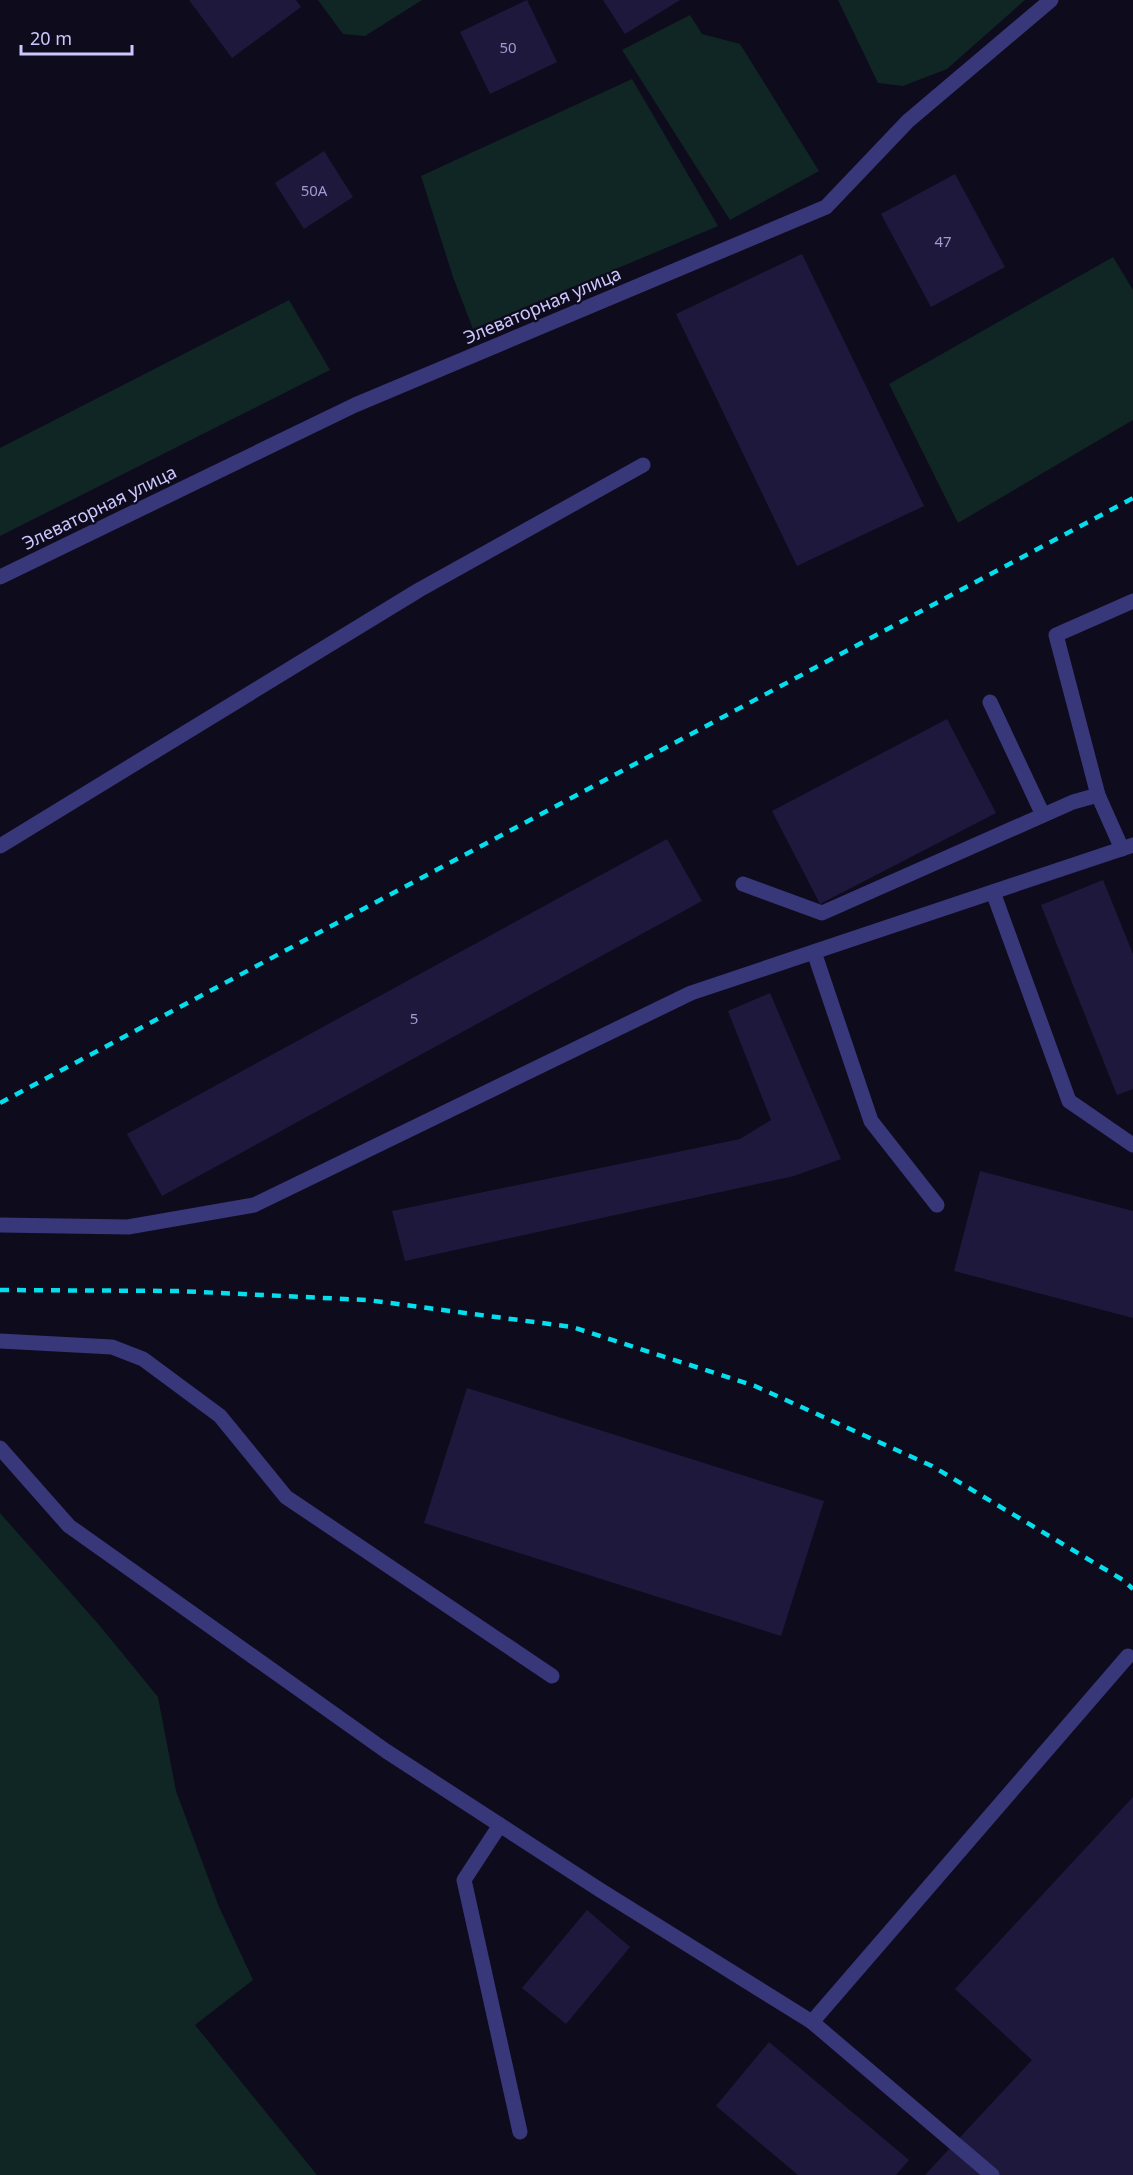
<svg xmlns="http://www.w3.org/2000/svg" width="1133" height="2175" font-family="'Noto Sans',sans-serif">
<rect width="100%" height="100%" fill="#0e0b1c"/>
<g fill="#0f2624">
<polygon points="318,0 422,0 365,36 343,34"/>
<polygon points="838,0 1025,0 947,69 903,86 878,83"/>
<polygon points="690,15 702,34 740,44 819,171 730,220 622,50"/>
<polygon points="632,79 718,226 473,329 453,277 421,176"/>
<polygon points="1113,257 1133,290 1133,420 958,523 889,384"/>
<polygon points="289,300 330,370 0,536 0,448"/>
<polygon points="0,1513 100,1626 158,1697 176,1791 219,1907 253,1980 195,2025 317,2175 0,2175"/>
</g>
<g fill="#1e183d">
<polygon points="189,0 296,0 301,7 232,58"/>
<polygon points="527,0 557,62 490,94 460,32"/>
<polygon points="603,0 680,0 625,34"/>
<polygon points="324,151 353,197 304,229 275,183"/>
<polygon points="955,174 1005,267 931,307 881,214"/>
<polygon points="802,254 924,506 797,566 676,314"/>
<polygon points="947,719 996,813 820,904 772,811"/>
<polygon points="667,839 702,901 162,1196 127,1134"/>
<polygon points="1103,880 1133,954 1133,1089 1117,1095 1041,905"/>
<polygon points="770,993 841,1159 794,1176 405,1261 392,1211 740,1139 771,1120 728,1011"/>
<polygon points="980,1171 1133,1211 1133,1318 954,1271"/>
<polygon points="467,1388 824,1501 781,1636 424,1523"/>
<polygon points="1133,1797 1133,2175 925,2175 1032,2060 955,1989"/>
<polygon points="587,1910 630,1947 566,2024 522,1988"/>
<polygon points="769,2042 909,2160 896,2175 798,2175 716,2106"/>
</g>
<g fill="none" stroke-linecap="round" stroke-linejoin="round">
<g stroke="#37377a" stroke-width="15">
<polyline points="0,577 355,405 826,207 908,121 1051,0"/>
<polyline points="990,702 1043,815"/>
<polyline points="1098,795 1056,635 1133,601"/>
<polyline points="0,846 419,590 643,465"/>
<polyline points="743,884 822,913 1073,802 1098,795 1122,849"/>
<polyline points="993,892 1069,1101 1133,1145"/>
<polyline points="814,952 871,1121 937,1205"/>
<polyline points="0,1225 128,1227 254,1205 691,993 1133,845"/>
<polyline points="0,1341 112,1347 143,1359 220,1416 286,1497 552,1676"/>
<polyline points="0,1448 69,1526 386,1751 600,1890 812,2022 992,2175"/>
<polyline points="500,1825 464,1880 520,2132"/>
<polyline points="812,2022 1128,1656"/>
</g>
<g stroke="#04deed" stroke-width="4.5" stroke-dasharray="9 8" stroke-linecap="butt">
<polyline points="0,1103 1133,498"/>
<polyline points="0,1290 179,1291 367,1300 572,1327 755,1386 932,1466 1123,1580 1133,1589"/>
</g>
</g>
<g text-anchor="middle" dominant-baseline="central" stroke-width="4.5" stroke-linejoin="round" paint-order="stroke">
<g font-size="15" fill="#a09bce">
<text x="508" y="47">50</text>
<text x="314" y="190">50А</text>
<text x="943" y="241">47</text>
<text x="414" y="1018">5</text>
</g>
<g font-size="18" fill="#ccc7fe" stroke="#0e0b1c">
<text transform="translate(542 305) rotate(-23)">Элеваторная улица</text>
<text transform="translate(99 507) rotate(-26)">Элеваторная улица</text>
</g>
</g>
<path d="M21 45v9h111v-9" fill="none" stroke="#ccc7fe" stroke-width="3"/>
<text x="30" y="45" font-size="18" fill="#ccc7fe" stroke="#0e0b1c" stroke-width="4.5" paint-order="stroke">20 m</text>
</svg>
